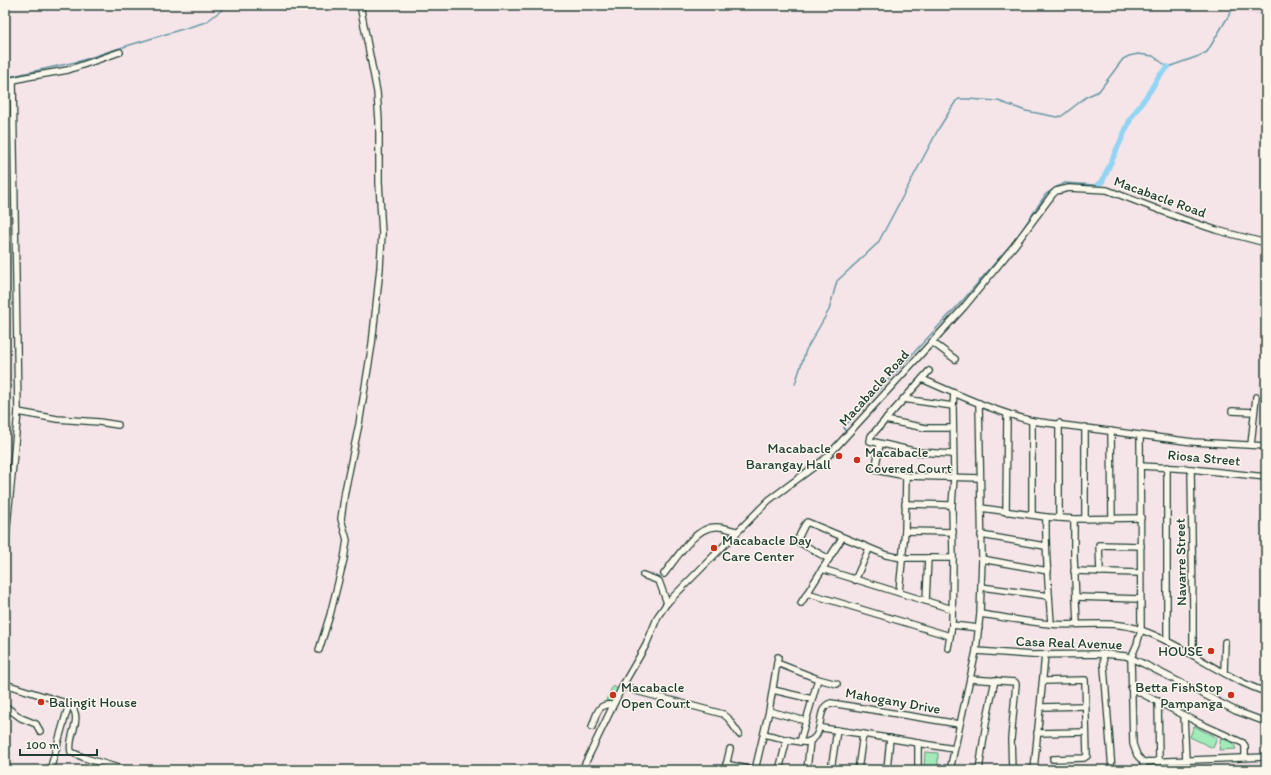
<svg xmlns="http://www.w3.org/2000/svg" width="1271" height="775" font-family="Itim,sans-serif">
<rect width="100%" height="100%" fill="#f6e5e8"/>
<filter id="ink" filterUnits="userSpaceOnUse"><feTurbulence type="fractalNoise" baseFrequency=".025" numOctaves="2"/><feDisplacementMap in="SourceGraphic" scale="8" xChannelSelector="R" yChannelSelector="G"/><feConvolveMatrix kernelMatrix="1 2 1 2 8 2 1 2 1" color-interpolation-filters="sRGB"/></filter>
<g filter="url(#ink)">
<polygon fill="#f2d9e6" points="1239,5 1266,5 1266,19 1236,9"/>
<g fill="#a2eab9" stroke="#609476">
<polygon points="613,686 620,690 612,703 606,700"/>
<polygon points="1194,726 1217,738 1213,748 1190,737"/>
<polygon points="1221,738 1233,743 1236,749 1219,750"/>
<polygon points="925,752 938,753 938,770 924,770"/>
</g>
<g fill="none" stroke-linecap="round" stroke-linejoin="round">
<g stroke="#6598a7" stroke-width="1.5">
<polyline points="8,77 80,61 110,51 206,22 223,9 223,5"/>
<polyline points="1131,118 1143,102"/>
<polyline points="795,384 806,350 829,310 837,281 878,243 939,128 956,101 959,99 968,99 998,101 1026,111 1057,117 1062,116 1086,97 1099,91 1123,59 1129,56 1138,54 1153,56 1168,67 1199,56 1207,52 1235,5"/>
<polyline points="846,434 844,427 964,299 1018,236 1046,194 1055,188 1065,183 1094,185 1098,184"/>
</g>
<polyline stroke="#93d4f4" stroke-width="5.5" points="1098,184 1102,182 1131,118 1150,91 1159,76 1168,67"/>
<g stroke="#1f3d34" stroke-width="8">
<g id="minor">
<polyline points="5,82 27,77 68,70 120,52"/>
<polyline points="932,342 955,359"/>
<polyline points="929,371 871,436 870,441 918,452 953,454"/>
<path d="M922 379C958 395 994 411 1032 421L1193 442 1266 446"/>
<polyline points="954,393 953,406 954,478 952,505 953,558 952,625 979,628"/>
<polyline points="903,399 953,406"/>
<polyline points="1232,411 1254,412"/>
<polyline points="18,412 57,419 99,422 118,425"/>
<polyline points="885,420 926,428 953,428"/>
<polyline points="1059,423 1059,518"/>
<polyline points="1111,431 1112,519"/>
<polyline points="1140,435 1141,630 1137,644 1131,658 1133,744 1137,755 1143,762 1144,770"/>
<polyline points="880,444 875,470 906,476 980,478"/>
<polyline points="1251,445 1256,397"/>
<polyline points="1140,466 1191,469 1266,477"/>
<polyline points="1167,467 1167,641"/>
<polyline points="1191,469 1193,610 1193,654"/>
<polyline points="905,504 952,505"/>
<polyline points="981,508 1046,517 1074,519 1141,518"/>
<polyline points="1006,512 1007,414"/>
<polyline points="1032,515 1032,421"/>
<path d="M1046 517C1045 553 1049 589 1051 624"/>
<polyline points="1074,519 1074,557 1077,624"/>
<polyline points="1085,519 1085,427"/>
<polyline points="905,531 953,532"/>
<polyline points="981,535 1045,546"/>
<polyline points="5,547 18,412 13,80"/>
<polyline points="829,559 797,541 804,526 807,522 886,555 902,558 953,558"/>
<polyline points="982,559 1048,571"/>
<polyline points="822,569 952,609"/>
<polyline points="1074,571 1140,573"/>
<polyline points="1100,572 1099,545 1141,546"/>
<path d="M664 574C676 559 695 527 715 527 722 526 730 530 737 531"/>
<polyline points="643,575 659,581 667,603"/>
<polyline points="855,580 869,549"/>
<polyline points="981,587 1049,596"/>
<polyline points="899,592 905,531 906,476"/>
<polyline points="807,593 950,636"/>
<polyline points="1076,597 1140,599"/>
<polyline points="926,601 928,558"/>
<polyline points="801,603 842,538"/>
<path d="M980 614C1003 617 1027 622 1050 624 1080 627 1111 619 1141 630 1184 645 1223 678 1266 692"/>
<polyline points="948,648 952,625"/>
<polyline points="319,650 330,615 344,559 347,540 341,519 345,491 359,424 372,344 380,268 382,234 379,182 379,121 377,92 360,5"/>
<polyline points="976,651 1032,655 1103,654 1126,656 1144,664 1236,711 1266,722"/>
<polyline points="1103,654 1112,770"/>
<polyline points="777,663 818,679 837,684"/>
<polyline points="1224,672 1225,642"/>
<polyline points="970,679 1015,682 1016,684 1011,739 1012,770"/>
<polyline points="1043,681 1085,680 1087,756 1084,758 1053,759"/>
<path d="M5 684 69 704C85 718 67 735 71 752L85 758 125 770"/>
<polyline points="623,685 636,691 723,714 728,718 739,734"/>
<polyline points="1131,688 1201,724 1243,743 1245,746 1245,757"/>
<polyline points="773,690 812,699"/>
<polyline points="1158,701 1159,762"/>
<polyline points="5,706 21,718 36,724 40,731"/>
<polyline points="1041,707 1085,706"/>
<polyline points="769,711 806,721"/>
<polyline points="1184,716 1186,760"/>
<path d="M592 727C597 714 597 703 613 705"/>
<polyline points="822,728 863,734 954,749"/>
<polyline points="1037,733 1086,732"/>
<path d="M764 734C774 736 799 744 807 742 827 737 814 708 831 703L959 724"/>
<polyline points="800,742 818,679"/>
<polyline points="1143,762 1266,757"/>
<polyline points="726,764 752,770"/>
<polyline points="50,770 69,704"/>
<polyline points="582,770 623,685 646,645 658,616 667,603 769,500 826,458 964,307 1014,246 1052,195 1056,191 1069,188 1107,190 1183,219 1216,230 1266,243"/>
<polyline points="725,770 730,749"/>
<polyline points="755,770 769,711 778,657"/>
<polyline points="779,770 787,739"/>
<polyline points="807,770 810,741"/>
<polyline points="831,770 837,730"/>
<polyline points="858,770 863,734"/>
<polyline points="887,770 890,738"/>
<polyline points="918,770 918,743"/>
<polyline points="950,770 976,651 980,614 982,559 979,403"/>
<polyline points="979,770 986,723 995,680"/>
<polyline points="1034,770 1045,655"/>
</g>
</g>
<use href="#minor" stroke="#fbf7ec" stroke-width="5.5"/>
</g>
</g>
<g fill="#c8321e" stroke="#fbf7ec" stroke-width="1.5">
<circle cx="839" cy="456" r="4"/>
<circle cx="857" cy="460" r="4"/>
<circle cx="714" cy="548" r="4"/>
<circle cx="1211" cy="651" r="4"/>
<circle cx="613" cy="695" r="4"/>
<circle cx="1231" cy="695" r="4"/>
<circle cx="41" cy="702" r="4"/>
</g>
<g text-anchor="middle" dominant-baseline="central" stroke-width="3" stroke-linejoin="round" paint-order="stroke">
<g font-size="14" fill="#1f3d34" stroke="#fbf7ec">
<text transform="translate(1160 197) rotate(20)">Macabacle Road</text>
<text transform="translate(874 388) rotate(-48)">Macabacle Road</text>
<text transform="translate(1204 458) rotate(5)">Riosa Street</text>
<text transform="translate(1181 562) rotate(-91)">Navarre Street</text>
<text transform="translate(1069 643) rotate(2)">Casa Real Avenue</text>
<text transform="translate(893 701) rotate(10)">Mahogany Drive</text>
</g>
<g font-size="14" fill="#1f3d34" stroke="#fbf7ec" text-anchor="start">
<text x="831" y="448" text-anchor="end">Macabacle<tspan x="831" dy="16">Barangay Hall</tspan></text>
<text x="865" y="452">Macabacle<tspan x="865" dy="16">Covered Court</tspan></text>
<text x="722" y="540">Macabacle Day<tspan x="722" dy="16">Care Center</tspan></text>
<text x="1203" y="651" text-anchor="end">HOUSE</text>
<text x="621" y="687">Macabacle<tspan x="621" dy="16">Open Court</tspan></text>
<text x="1223" y="687" text-anchor="end">Betta FishStop<tspan x="1223" dy="16">Pampanga</tspan></text>
<text x="49" y="702">Balingit House</text>
</g>
</g>
<rect width="1271" height="775" fill="none" stroke="#fbf7ec" stroke-width="20"/>
<rect x="10" y="10" width="1251" height="755" fill="none" stroke="#1f3d34" stroke-width="1.5" filter="url(#ink)"/>
<path d="M20 749v6h77v-6" fill="none" stroke="#1f3d34" stroke-width="2"/>
<text x="26" y="749" font-size="12" fill="#1f3d34" stroke="#fbf7ec" stroke-width="3" paint-order="stroke">100 m</text>
</svg>
